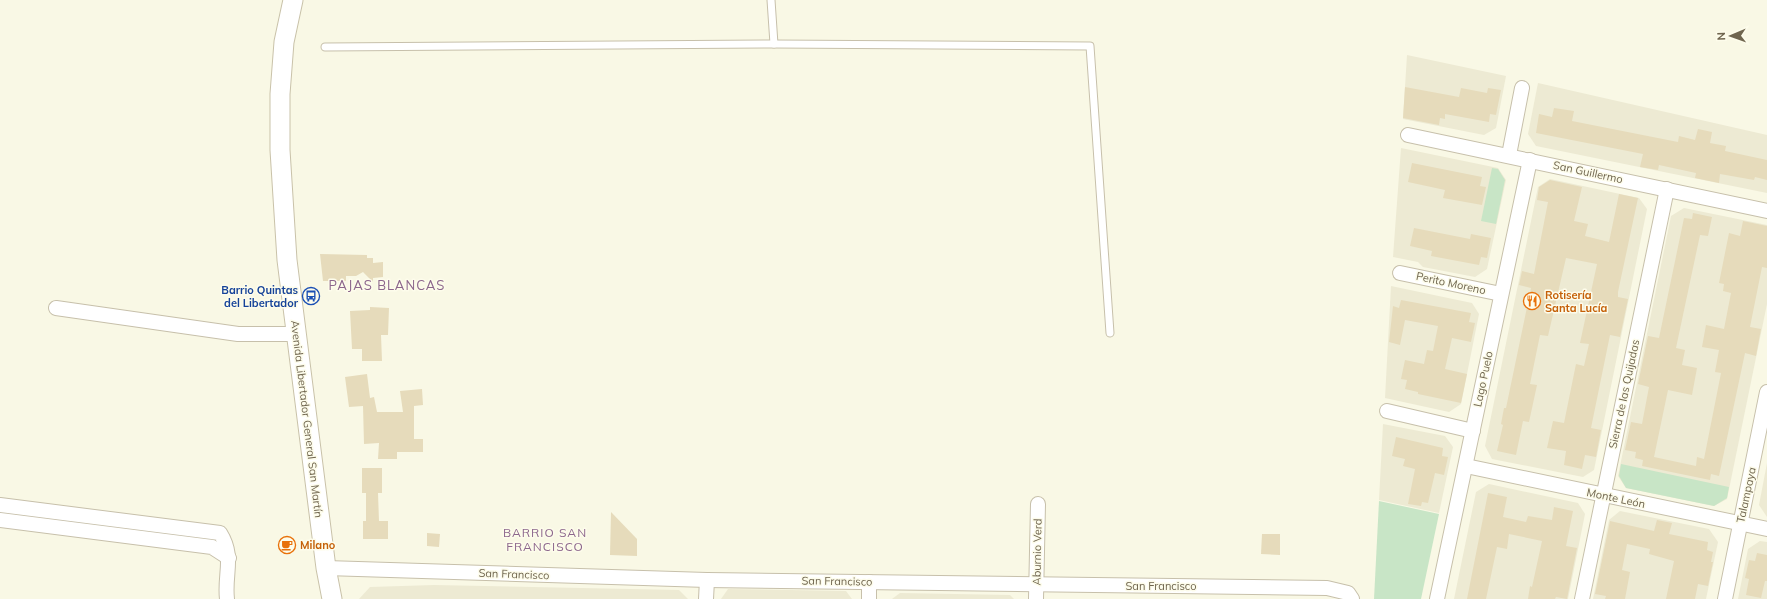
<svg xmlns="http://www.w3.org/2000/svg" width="1767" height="599" font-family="Mulish,sans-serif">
<rect width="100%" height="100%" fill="#f9f8e5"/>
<g fill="#edead3">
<polygon points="1407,55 1506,76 1496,128 1484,135 1403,119"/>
<polygon points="1538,83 1767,135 1767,193 1536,146 1528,134"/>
<polygon points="1401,148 1498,168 1506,180 1487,269 1475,277 1423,267 1418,262 1393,257"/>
<polygon points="1550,179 1639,198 1647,209 1594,470 1583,477 1492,459 1485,446 1538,187"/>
<polygon points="1684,208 1767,225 1767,304 1727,499 1714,506 1626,488 1618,476 1671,216"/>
<polygon points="1391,286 1472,303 1479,314 1461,404 1449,412 1385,398"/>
<polygon points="1383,424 1445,436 1453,447 1439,513 1379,500"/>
<polygon points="1767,463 1767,517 1759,505"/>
<polygon points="1489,484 1578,503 1585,514 1568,599 1454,599 1476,492"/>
<polygon points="1620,511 1709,529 1718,542 1706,599 1593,599 1609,520"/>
<polygon points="1760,541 1767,542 1767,599 1738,599 1748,549"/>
<polygon points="434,585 679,590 688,599 359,599 370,587"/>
<polygon points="728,589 846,591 852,599 721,599"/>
<polygon points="900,593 1010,595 1014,599 892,599"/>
</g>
<g fill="#c8e5c6">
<polygon points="1492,168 1498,169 1505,180 1496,224 1481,221"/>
<polygon points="1621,464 1729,487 1727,498 1714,506 1626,488 1619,476"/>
<polygon points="1379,501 1439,514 1421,599 1374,599"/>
</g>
<g fill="#e6dbbb">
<polygon points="1405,87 1459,97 1461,88 1487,93 1488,88 1501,90 1496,115 1490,114 1489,122 1445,114 1445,119 1440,118 1439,125 1403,118"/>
<polygon points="1554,108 1574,111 1572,121 1678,142 1679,136 1695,140 1698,129 1712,132 1710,143 1726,146 1725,151 1767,160 1767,180 1755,177 1754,180 1720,174 1719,183 1695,178 1696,173 1659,165 1658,170 1640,167 1643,154 1536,133 1539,114 1552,117"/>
<polygon points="1412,163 1482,177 1480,186 1486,187 1482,205 1443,198 1445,190 1408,182"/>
<polygon points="1550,180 1582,187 1574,221 1588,224 1585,236 1609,242 1619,194 1638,198 1618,292 1618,297 1628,299 1620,337 1610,335 1591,428 1601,430 1596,457 1585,455 1582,469 1564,465 1566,451 1547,448 1553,421 1564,423 1576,364 1584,366 1589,344 1580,343 1597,264 1566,258 1548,336 1540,335 1530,384 1537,385 1529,422 1523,421 1516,455 1497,451 1503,425 1501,424 1504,408 1506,408 1531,288 1519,285 1522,271 1534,274 1548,202 1537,200 1539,187"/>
<polygon points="1693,213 1712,217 1708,236 1700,235 1676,348 1685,350 1682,365 1697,368 1692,395 1668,390 1654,457 1696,466 1697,457 1704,459 1721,373 1715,372 1719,350 1702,347 1706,325 1724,329 1731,293 1723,291 1724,284 1719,283 1729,233 1740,236 1743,221 1767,226 1767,268 1762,267 1750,327 1761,329 1756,356 1745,353 1719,476 1711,474 1710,480 1642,466 1643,460 1635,458 1636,452 1625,450 1631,422 1642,424 1649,387 1638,384 1648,336 1659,338 1684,218 1692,219"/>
<polygon points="1414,228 1470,239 1471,234 1491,238 1487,258 1481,257 1479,265 1431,256 1432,251 1410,246"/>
<polygon points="320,254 367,255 367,258 373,258 373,263 383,262 383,277 373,278 373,282 363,272 356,276 346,276 346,281 323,281"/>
<polygon points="1401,300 1471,313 1469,322 1475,323 1471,342 1452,338 1445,369 1467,374 1461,403 1418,394 1418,392 1405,389 1407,380 1401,379 1405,360 1424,364 1427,350 1433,351 1438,326 1405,320 1400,345 1389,342 1393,306 1399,308"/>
<polygon points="370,307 389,308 388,335 381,335 382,361 362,361 362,349 352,349 350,311 370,310"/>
<polygon points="367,374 370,398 374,397 377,412 403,412 400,391 422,389 423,405 414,406 414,439 423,439 423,452 397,452 397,459 378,459 379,443 364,444 363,406 349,407 345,377"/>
<polygon points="1396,437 1443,448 1442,456 1448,457 1444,475 1435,473 1428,503 1422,502 1421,506 1408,504 1415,469 1403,466 1405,459 1392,456"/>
<polygon points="362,468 382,468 382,493 378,493 379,521 388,521 388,539 363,539 363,521 366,521 366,493 362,493"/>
<polygon points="1488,493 1507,497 1503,517 1526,522 1528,516 1552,520 1554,507 1573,511 1566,546 1577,548 1567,599 1556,597 1555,599 1528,599 1530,586 1532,587 1542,541 1509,534 1507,549 1497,547 1486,599 1467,599"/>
<polygon points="611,512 637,539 637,556 610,555"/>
<polygon points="1657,520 1672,523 1669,534 1708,542 1707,550 1713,552 1711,562 1713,562 1708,586 1698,584 1695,599 1666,599 1674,561 1649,554 1650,549 1627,544 1622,570 1630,572 1625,599 1605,599 1606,596 1595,594 1610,521 1654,531"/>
<polygon points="427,533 440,534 439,547 427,546"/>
<polygon points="1262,534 1280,534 1280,555 1261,554"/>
<polygon points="1757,553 1767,555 1767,581 1765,581 1761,598 1746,595 1749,579 1745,578 1749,560 1755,561"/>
</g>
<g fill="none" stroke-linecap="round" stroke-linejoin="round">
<g stroke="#c7c0ab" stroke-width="9">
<g id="service">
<polyline points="771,0 774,44"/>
<polyline points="325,47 774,44 1090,46 1110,333"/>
</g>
</g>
<g stroke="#c7c0ab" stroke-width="16">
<g id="minor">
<polyline points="1408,135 1767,211"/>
<polyline points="1509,155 1522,88"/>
<polyline points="1400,273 1501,294"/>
<polyline points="56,308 238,334 296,334"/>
<polyline points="1387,411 1473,431"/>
<polyline points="1466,466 1767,529"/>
<path d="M0 505 220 533C235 557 224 574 227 599"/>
<polyline points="0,520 212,547 229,558"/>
<polyline points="326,568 707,580 1327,588 1348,593 1352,599"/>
<polyline points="706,599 707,580"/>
<polyline points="869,599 869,582"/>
<polyline points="1036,599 1038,504"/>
<polyline points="1437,599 1530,160"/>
<polyline points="1582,599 1667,189"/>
<polyline points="1725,599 1767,392"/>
</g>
</g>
<g stroke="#c9c2a9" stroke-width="21">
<polyline id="secondary" points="293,0 284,42 280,94 280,150 287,260 326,568 332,599"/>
</g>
<use href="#service" stroke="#fff" stroke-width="7"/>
<use href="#minor" stroke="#fff" stroke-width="14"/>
<use href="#secondary" stroke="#fff" stroke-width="19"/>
</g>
<defs>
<g id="bus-ring" transform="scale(0.9)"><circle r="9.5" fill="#fdfceb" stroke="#1a4fb4" stroke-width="1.5"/><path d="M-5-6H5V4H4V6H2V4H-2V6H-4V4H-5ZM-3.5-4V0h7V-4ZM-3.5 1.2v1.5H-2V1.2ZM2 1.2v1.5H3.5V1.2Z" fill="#1a4fb4"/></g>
<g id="restaurant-ring" transform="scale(0.9)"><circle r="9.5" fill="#fdfceb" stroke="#e8710a" stroke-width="1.5"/><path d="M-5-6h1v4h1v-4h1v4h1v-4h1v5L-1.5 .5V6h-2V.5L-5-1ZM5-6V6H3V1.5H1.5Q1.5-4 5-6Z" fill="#e8710a"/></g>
<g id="cafe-ring" transform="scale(0.9)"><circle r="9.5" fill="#fdfceb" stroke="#e8710a" stroke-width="1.5"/><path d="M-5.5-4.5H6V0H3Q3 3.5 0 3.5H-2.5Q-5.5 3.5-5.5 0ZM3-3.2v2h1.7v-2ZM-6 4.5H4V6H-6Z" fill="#e8710a"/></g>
</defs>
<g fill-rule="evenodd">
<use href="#bus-ring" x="311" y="296"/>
<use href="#restaurant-ring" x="1532" y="301"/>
<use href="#cafe-ring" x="287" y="545"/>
</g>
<g text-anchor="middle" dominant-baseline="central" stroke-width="3" stroke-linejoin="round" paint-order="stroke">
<g font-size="11" fill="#6f654e" stroke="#fdfceb">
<text transform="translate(1588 172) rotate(12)">San Guillermo</text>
<text transform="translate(1451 283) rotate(12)">Perito Moreno</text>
<text transform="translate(1483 379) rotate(-78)">Lago Puelo</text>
<text transform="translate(1624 394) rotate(-78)">Sierra de las Quijadas</text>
<text transform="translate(307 419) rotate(83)">Avenida Libertador General San Martín</text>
<text transform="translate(1746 495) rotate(-78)">Talampaya</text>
<text transform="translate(1616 498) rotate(12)">Monte León</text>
<text transform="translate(1037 552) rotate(-89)">Aburnio Verd</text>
<text transform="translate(514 574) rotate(2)">San Francisco</text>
<text transform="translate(837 581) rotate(1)">San Francisco</text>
<text x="1161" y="586">San Francisco</text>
</g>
<g font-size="11" font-weight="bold" fill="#164399" stroke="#fdfceb" text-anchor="end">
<text x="298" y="290">Barrio Quintas<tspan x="298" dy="13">del Libertador</tspan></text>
</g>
<g font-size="11" font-weight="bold" fill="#c56008" stroke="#fdfceb" text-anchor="start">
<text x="1545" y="295">Rotisería<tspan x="1545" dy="13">Santa Lucía</tspan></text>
<text x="300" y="545">Milano</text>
</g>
<g font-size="12" letter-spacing="1" fill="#8c668c" stroke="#fdfceb">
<text x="545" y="532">BARRIO SAN<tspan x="545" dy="14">FRANCISCO</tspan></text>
</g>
<g font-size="13" letter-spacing="1" fill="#8c668c" stroke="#fdfceb">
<text x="387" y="285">PAJAS BLANCAS</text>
</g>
</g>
<g transform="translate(1731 36) rotate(268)" stroke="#fdfceb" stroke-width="3" paint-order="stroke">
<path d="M0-3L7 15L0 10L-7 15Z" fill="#6f654e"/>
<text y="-6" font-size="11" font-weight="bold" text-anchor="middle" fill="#6f654e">N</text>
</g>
</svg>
